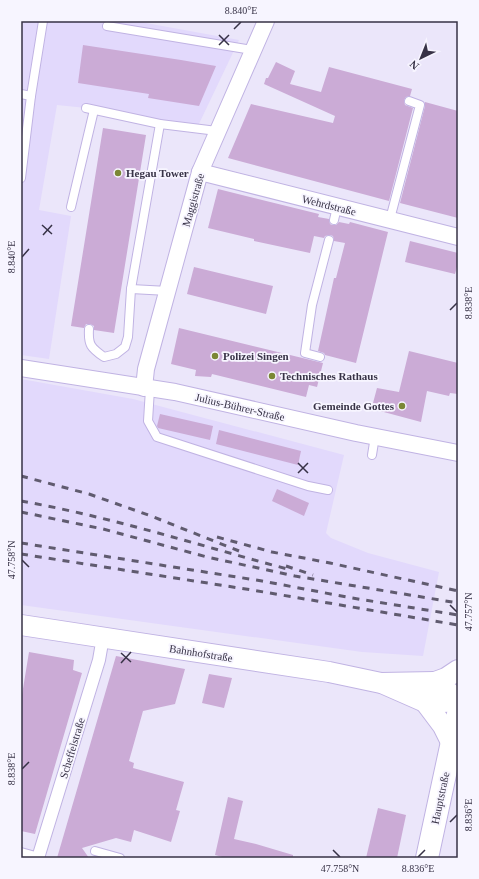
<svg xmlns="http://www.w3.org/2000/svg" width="479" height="879" font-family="'Times New Roman',serif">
<rect width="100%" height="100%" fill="#ebe6fa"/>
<g fill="#e2d9fc">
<polygon points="21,21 135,21 239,40 197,128 86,108 57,105 39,210 71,216 49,359 21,355"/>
<polygon points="21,379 133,399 344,455 326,533 331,538 368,553 439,572 423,656 362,652 21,605"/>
</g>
<g fill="#cbabd6">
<polygon points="83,45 181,60 216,66 199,106 148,98 149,94 78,83"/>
<polygon points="276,62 295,71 290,84 321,92 329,67 412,89 410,96 406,97 404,100 405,105 413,108 389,201 228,158 251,104 333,123 335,116 264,84 266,78 268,78"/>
<polygon points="425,102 458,111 458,218 400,203 425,106"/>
<polygon points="103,128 146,135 114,333 94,330 94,326 90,324 86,324 84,328 71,326"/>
<polygon points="218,189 319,214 318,217 329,219 330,224 332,225 336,225 339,222 349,224 350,222 388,232 356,363 325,355 324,353 318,351 334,278 336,278 345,243 334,241 333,236 330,235 325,236 324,238 314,236 310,253 254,241 254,239 208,228"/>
<polygon points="410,241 458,253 458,263 455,274 405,262"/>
<polygon points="194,267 273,286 266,314 187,294"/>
<polygon points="179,328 323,363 317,387 309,385 306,397 212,374 211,377 195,376 196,370 171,364"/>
<polygon points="409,351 458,363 458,394 450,393 449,396 427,391 421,422 380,411 382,405 373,403 377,388 399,392"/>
<polygon points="160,414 213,426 210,440 158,428 157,426"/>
<polygon points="219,430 301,451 298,465 216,444"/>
<polygon points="277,489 309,503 304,516 272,501"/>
<polygon points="29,652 74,660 73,670 82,673 35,834 21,831 21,701"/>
<polygon points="116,656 185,669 175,704 143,711 129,761 134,763 133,768 184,782 176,810 180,811 171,842 134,830 131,842 116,838 82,848 89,858 57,858"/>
<polygon points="209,674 232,678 224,708 202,703"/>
<polygon points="228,797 243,801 234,839 256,844 293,855 293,858 226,858 215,855"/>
<polygon points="378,808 406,815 397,858 366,858"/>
</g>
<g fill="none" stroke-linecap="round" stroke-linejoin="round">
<g stroke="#c0b3e3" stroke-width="10">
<g id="service">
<polyline points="107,26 252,50"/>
<polyline points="21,94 31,96"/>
<polyline points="86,108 160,124 217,131"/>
<polyline points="21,178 31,96 43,21"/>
<polyline points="71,207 94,110"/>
<polyline points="390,219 420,105 409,101"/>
<polyline points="334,220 337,207"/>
<polyline points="131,289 168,291"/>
<path d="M89 329C88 345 91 348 104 357L116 354 125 347 128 337 131 289 160 124"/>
<polyline points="320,357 305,353 312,305 329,240"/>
<polyline points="150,389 148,421 157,437 308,486 328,490"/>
<polyline points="372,455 375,436"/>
<polyline points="95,851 120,858"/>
<polyline points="21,852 39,857"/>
</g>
</g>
<g stroke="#c0b3e3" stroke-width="14">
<polyline id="pedestrian" points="38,858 99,660 103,637"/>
</g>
<g stroke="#c0b3e3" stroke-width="18">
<g id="minor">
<polyline points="200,172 458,237"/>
<polyline points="21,368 175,392 356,433 458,453"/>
<polyline points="144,388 146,369 200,172 266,21"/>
</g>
</g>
<g stroke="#c0b3e3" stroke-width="22">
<g id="tertiary">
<polyline points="21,625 329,672 381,683 435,682 458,699"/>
<polyline points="435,682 446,678 458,670"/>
<polyline points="384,684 425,702 443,702 458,701"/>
<polyline points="425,702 443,726 452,744"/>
</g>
</g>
<g stroke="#c0b3e3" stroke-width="24">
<polyline id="secondary" points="427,858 458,714"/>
</g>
<use href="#service" stroke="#fff" stroke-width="8"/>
<use href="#pedestrian" stroke="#fff" stroke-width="12"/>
<use href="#minor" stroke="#fff" stroke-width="16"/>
<use href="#tertiary" stroke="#fff" stroke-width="20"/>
<use href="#secondary" stroke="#fff" stroke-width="22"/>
<g stroke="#605b6f" stroke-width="3" stroke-dasharray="7 7" stroke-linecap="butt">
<polyline points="21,476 89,494 151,516 239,551"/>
<path d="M21 501C112 517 201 546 291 570"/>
<polyline points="21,512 103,529 207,557 295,576 458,603"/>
<polyline points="217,537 272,552 330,563 458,591"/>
<polyline points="21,543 262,581 352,598 458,615"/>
<polyline points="21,554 252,590 458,625"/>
<polyline points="286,566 313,575"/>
</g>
</g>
<path fill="none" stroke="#373246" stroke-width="1.5" d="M234 29 241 22M219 35 229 45M219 45 229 35M42 225 52 234M43 235 52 225M22 257 29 249M450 310 457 303M298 463 308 473M298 473 308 463M22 560 29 567M450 605 457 612M121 653 131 662M121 663 131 652M22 769 29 762M450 822 457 815M333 850 340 857M418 857 425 850"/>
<g fill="#7b8735" stroke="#f7f5ff" stroke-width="1.5">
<circle cx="118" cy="173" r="4"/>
<circle cx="215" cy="356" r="4"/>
<circle cx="272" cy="376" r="4"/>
<circle cx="402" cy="406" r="4"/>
</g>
<g text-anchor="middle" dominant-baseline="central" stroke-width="3.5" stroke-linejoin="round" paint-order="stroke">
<g font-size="11" font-weight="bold" fill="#373246" stroke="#f7f5ff" text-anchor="start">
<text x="126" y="173">Hegau Tower</text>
<text x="223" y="356">Polizei Singen</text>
<text x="280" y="376">Technisches Rathaus</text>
<text x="394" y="406" text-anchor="end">Gemeinde Gottes</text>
</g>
<g font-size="11" fill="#373246" stroke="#f7f5ff">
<text transform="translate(193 200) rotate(-74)">Maggistraße</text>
<text transform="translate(329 205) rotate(14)">Wehrdstraße</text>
<text transform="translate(240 407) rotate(13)">Julius-Bührer-Straße</text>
<text transform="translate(201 653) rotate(9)">Bahnhofstraße</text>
<text transform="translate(72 748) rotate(-73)">Scheffelstraße</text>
<text transform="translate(440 798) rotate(-78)">Hauptstraße</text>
</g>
</g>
<rect width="479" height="879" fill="none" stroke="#f7f5ff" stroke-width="44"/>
<g transform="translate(421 58) rotate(223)" stroke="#f7f5ff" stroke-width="3" paint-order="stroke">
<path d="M0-3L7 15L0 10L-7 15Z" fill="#373246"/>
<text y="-6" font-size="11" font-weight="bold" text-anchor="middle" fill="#373246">N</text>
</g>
<rect x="22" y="22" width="435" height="835" fill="none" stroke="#373246" stroke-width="1.5"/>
<g font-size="10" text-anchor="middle" fill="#373246">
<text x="241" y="14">8.840°E</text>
<text transform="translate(11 257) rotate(-90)" y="4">8.840°E</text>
<text transform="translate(468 303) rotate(-90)" y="4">8.838°E</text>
<text transform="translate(11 560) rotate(-90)" y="4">47.758°N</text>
<text transform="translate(468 612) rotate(-90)" y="4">47.757°N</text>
<text transform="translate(11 769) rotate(-90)" y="4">8.838°E</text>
<text transform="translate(468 815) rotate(-90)" y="4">8.836°E</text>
<text x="340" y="872">47.758°N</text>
<text x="418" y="872">8.836°E</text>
</g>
</svg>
